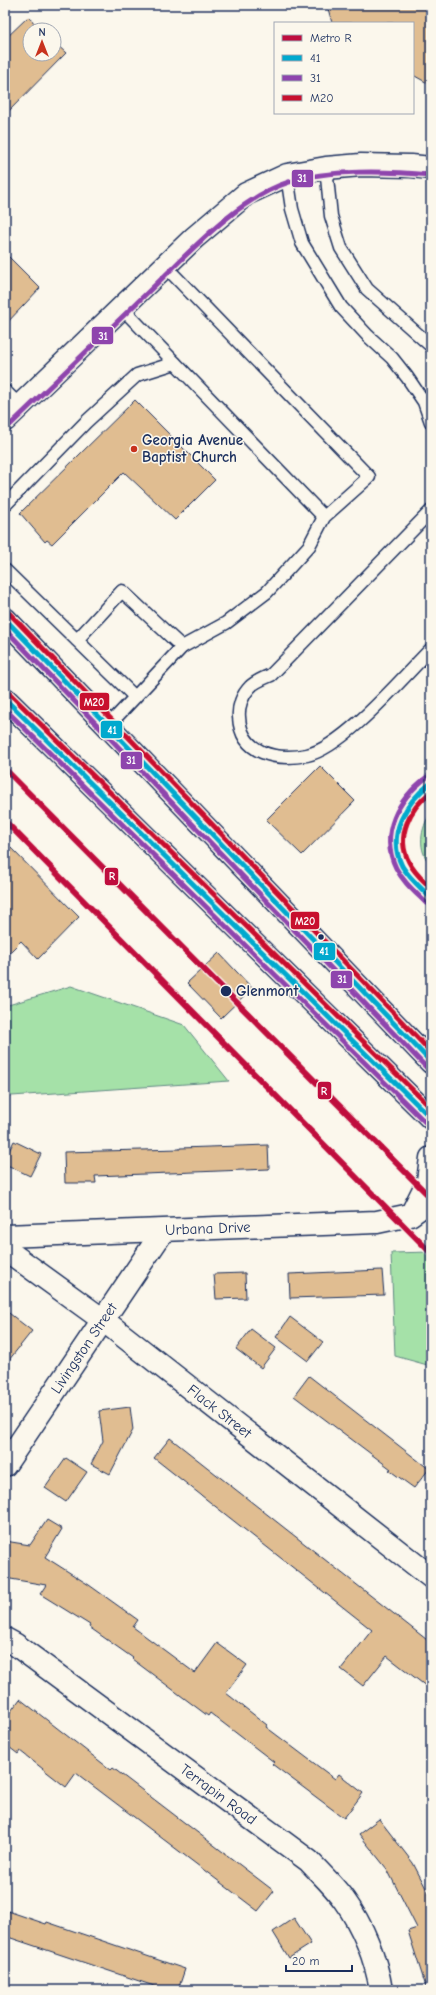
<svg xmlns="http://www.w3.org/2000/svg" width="436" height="1995" font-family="'Comic Neue',sans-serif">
<rect width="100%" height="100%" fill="#fbf7ec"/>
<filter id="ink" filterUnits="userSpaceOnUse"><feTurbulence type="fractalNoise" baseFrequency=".025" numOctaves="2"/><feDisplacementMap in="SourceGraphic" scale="8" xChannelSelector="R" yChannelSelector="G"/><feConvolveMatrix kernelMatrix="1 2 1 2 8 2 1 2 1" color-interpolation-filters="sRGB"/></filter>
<g filter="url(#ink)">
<g fill="#a5e1a8" stroke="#608883">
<path d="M431 813V865C417 851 420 828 431 813Z"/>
<polygon points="71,986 184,1025 229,1081 12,1096 5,1095 5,1006"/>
<polygon points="431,1252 431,1366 395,1356 391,1253"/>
</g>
<g fill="#e0bd91" stroke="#1b2f5e">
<polygon points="327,5 431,5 431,85 413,75 413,23 332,23"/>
<polygon points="28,17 42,30 30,30 30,54 54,54 54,42 66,53 5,115 5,39"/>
<polygon points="5,253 40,288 5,325"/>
<polygon points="135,400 215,480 175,520 124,472 52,544 47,540 45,542 20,513"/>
<polygon points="320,766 355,801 302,855 266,820"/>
<polygon points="5,842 79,917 38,959 21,941 5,957"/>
<polygon points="219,953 252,988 221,1018 187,983"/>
<polygon points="14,1141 41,1154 30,1176 5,1164 5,1159"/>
<polygon points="268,1145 269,1169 95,1176 96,1183 65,1183 64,1152 180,1149 180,1148"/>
<polygon points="382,1270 384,1295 290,1298 289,1274"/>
<polygon points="245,1273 246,1298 216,1299 214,1274"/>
<polygon points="5,1310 32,1331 5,1365"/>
<polygon points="290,1317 323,1342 308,1361 276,1337"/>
<polygon points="251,1329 276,1348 261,1368 236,1349"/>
<polygon points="309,1376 429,1469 414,1488 389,1470 391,1469 294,1396"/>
<polygon points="130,1407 133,1430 110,1474 91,1464 103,1441 99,1411"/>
<polygon points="170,1438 431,1643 431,1690 387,1656 363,1686 341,1669 372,1630 154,1458"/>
<polygon points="66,1458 87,1472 66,1502 45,1488"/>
<polygon points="47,1520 62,1529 45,1557 89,1585 138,1620 133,1627 195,1673 217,1643 247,1665 226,1693 267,1725 266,1727 335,1779 339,1774 363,1793 344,1818 272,1764 274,1762 210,1713 208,1716 132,1659 133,1658 89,1627 90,1625 40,1594 46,1585 5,1578 5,1541 30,1545"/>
<polygon points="20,1699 111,1770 113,1768 274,1891 258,1911 76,1773 66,1787 20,1751 18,1754 5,1744 5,1719"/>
<polygon points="379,1819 413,1863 431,1898 431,1990 427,1990 408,1931 417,1928 387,1869 359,1834"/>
<polygon points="5,1910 46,1924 47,1922 185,1969 178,1990 166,1990 5,1936"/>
<polygon points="294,1918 311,1944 289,1958 273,1932"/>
</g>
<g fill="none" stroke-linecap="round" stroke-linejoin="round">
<g stroke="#1b2f5e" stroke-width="15">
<g id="service">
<polyline points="326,168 331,216 341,248 367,289 431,346"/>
<polyline points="287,175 292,209 302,243 341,307 368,336 392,358 407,377 424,402 431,422"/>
<polyline points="165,266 369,477 324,517 309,546 267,592 226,623 182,647"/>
<polyline points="122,308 324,517"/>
<polyline points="5,391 20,406"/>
<polyline points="5,505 86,422 137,375 175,363"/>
<path d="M431 511 271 675C264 678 254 682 250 687 242 695 238 707 239 717 241 754 276 761 307 755 344 747 403 677 431 649"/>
<polyline points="5,570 135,697"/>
<polyline points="77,640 122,591 182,647 107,727"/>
<path d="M431 783C398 804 383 846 411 878 417 885 424 891 431 898"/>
</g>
</g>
<g stroke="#1b2f5e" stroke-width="25">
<g id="minor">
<polyline points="412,1213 428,1181 431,1158"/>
<path id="s1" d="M5 1236 377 1222 410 1215 431 1200"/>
<path id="s2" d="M5 1249 103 1320 431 1577"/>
<path id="s3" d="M5 1465 163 1231"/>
<path id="s4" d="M5 1639 16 1645 309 1861C321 1874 334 1886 344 1900 363 1926 376 1959 381 1990"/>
</g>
</g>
<g stroke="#1b2f5e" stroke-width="25">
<polyline id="tertiary" points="5,420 194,238 246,194 287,175 326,168 361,165 411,166 431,168"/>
</g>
<g stroke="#1b2f5e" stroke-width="25">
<g id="primary">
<polyline points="5,619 431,1062"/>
<polyline points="5,699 431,1118"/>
</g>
</g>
<use href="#service" stroke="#fbf7ec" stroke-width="12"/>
<use href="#minor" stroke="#fbf7ec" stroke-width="22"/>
<use href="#tertiary" stroke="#fbf7ec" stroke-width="22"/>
<use href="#primary" stroke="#fbf7ec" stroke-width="22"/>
<g stroke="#fbf7ec" stroke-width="8">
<g id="bus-1">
<polyline points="5,619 431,1062"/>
<polyline points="5,699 431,1118"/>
<path d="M431 783C406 802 386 834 402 866 409 878 421 888 431 898"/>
</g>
</g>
<g stroke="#fbf7ec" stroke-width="8">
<g id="bus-2">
<path d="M10 425C56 381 101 337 147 293 187 255 236 199 289 182 328 169 389 171 430 175"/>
<polyline points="5,629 426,1067"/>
<polyline points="5,709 426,1123"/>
<path d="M426 903C415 892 403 882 396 868 379 833 398 799 427 777"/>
</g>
</g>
<g stroke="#fbf7ec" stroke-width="8">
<g id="bus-3">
<polyline points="10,614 431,1052"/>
<polyline points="10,694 431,1108"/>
<path d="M431 792C410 808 395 836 409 862 414 873 423 880 431 888"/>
</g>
</g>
<use href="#bus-1" stroke="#00a9ce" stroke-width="5"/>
<use href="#bus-2" stroke="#8e44ad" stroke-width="5"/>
<use href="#bus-3" stroke="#c8102e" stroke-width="5"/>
<g stroke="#fbf7ec" stroke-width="9">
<g id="metro-1">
<polyline points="5,769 431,1198"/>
<polyline points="5,821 431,1253"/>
</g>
</g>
<use href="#metro-1" stroke="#bf0d3e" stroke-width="6"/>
</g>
</g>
<circle fill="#c8321e" stroke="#fbf7ec" stroke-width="1.5" cx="134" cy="449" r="4"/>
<g fill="#1b2f5e" stroke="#fbf7ec" stroke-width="1.5">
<circle cx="321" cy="937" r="3.5"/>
<circle cx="226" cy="991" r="6"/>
</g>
<g text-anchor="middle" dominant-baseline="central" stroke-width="3" stroke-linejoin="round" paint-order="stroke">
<g font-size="15" font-weight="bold" fill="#1b2f5e" stroke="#fbf7ec" text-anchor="start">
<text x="142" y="440">Georgia Avenue<tspan x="142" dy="17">Baptist Church</tspan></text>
</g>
<g font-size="15" font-weight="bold" fill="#1b2f5e" stroke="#fbf7ec" text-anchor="start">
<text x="236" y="991">Glenmont</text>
</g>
<g font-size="15" fill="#1b2f5e" stroke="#fbf7ec">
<text stroke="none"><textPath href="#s1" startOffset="203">Urbana Drive</textPath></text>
<text stroke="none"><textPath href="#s3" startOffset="141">Livingston Street</textPath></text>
<text stroke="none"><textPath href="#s2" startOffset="269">Flack Street</textPath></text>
<text stroke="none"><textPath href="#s4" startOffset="264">Terrapin Road</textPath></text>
</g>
</g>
<g stroke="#fbf7ec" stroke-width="1.5">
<rect x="291" y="169" width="23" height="19" rx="4" fill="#8e44ad"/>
<rect x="91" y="326" width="23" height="19" rx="4" fill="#8e44ad"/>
<rect x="79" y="692" width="31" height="19" rx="4" fill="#c8102e"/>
<rect x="100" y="720" width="23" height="19" rx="4" fill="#00a9ce"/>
<rect x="120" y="751" width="23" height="19" rx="4" fill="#8e44ad"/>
<rect x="104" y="867" width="15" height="19" rx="4" fill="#bf0d3e"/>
<rect x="290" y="911" width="30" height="19" rx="4" fill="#c8102e"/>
<rect x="313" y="942" width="23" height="19" rx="4" fill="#00a9ce"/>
<rect x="330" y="970" width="23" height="19" rx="4" fill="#8e44ad"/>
<rect x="317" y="1081" width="15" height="19" rx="4" fill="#bf0d3e"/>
</g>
<g font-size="11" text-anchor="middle" font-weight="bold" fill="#fff">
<text x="302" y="182">31</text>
<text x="103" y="340">31</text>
<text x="94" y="706">M20</text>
<text x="112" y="734">41</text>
<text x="131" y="764">31</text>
<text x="112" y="880">R</text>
<text x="305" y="925">M20</text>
<text x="324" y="955">41</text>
<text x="342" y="983">31</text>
<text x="324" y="1095">R</text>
</g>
<rect width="436" height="1995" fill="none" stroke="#fbf7ec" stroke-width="20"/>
<rect x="10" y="10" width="416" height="1975" fill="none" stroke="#1b2f5e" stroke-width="1.5" filter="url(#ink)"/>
<rect x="274" y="22" width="140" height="92" fill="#fbf7ec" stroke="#a1a7b3"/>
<rect x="282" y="35" width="20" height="6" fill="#bf0d3e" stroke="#a1a7b3"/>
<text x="310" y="42" font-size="12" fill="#1b2f5e">Metro R</text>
<rect x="282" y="55" width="20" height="6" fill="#00a9ce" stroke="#a1a7b3"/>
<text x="310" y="62" font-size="12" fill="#1b2f5e">41</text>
<rect x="282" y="75" width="20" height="6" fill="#8e44ad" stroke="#a1a7b3"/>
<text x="310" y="82" font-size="12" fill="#1b2f5e">31</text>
<rect x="282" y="95" width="20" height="6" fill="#c8102e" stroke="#a1a7b3"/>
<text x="310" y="102" font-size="12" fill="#1b2f5e">M20</text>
<g transform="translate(42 42)"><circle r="19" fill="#fbf7ec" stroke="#a1a7b3"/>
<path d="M0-3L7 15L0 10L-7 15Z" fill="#c8321e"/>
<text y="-6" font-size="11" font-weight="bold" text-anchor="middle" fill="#1b2f5e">N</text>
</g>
<path d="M286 1965v6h66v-6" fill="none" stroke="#1b2f5e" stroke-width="2"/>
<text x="292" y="1965" font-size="12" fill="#1b2f5e" stroke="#fbf7ec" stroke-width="3" paint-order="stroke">20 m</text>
</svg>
